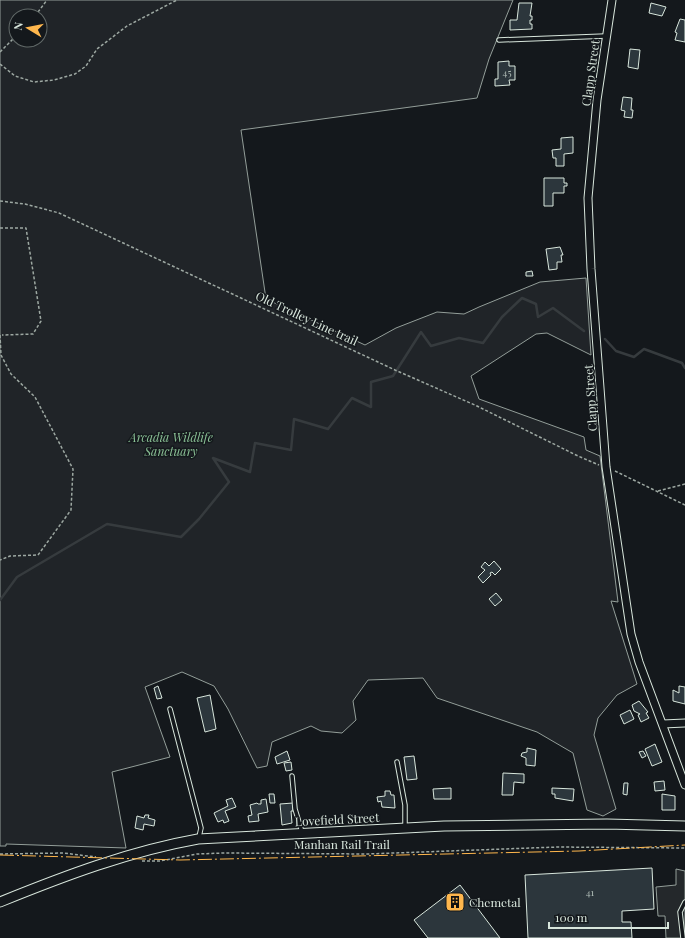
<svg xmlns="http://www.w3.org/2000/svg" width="685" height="938" font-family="'Playfair Display',serif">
<rect width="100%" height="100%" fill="#14181c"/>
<path fill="#202428" stroke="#939e99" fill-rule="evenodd" d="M0 0H513L489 59 477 98 241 130 266 299 365 345 396 328 437 312 464 314 479 307 540 282 586 278 591 355 547 333 536 334 471 376 479 399 584 437 586 450 600 456 618 602 611 601 637 684 617 695 598 718 594 735 616 809 603 816 587 810 573 753 537 732 437 698 423 678 368 680 353 701 356 720 342 733 321 731 311 726 272 742 267 766 257 768 228 709 214 686 182 672 145 687 170 757 112 772 126 848 6 844V846H0ZM16 16H40V40H16Z"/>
<polygon fill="#24282b" stroke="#939e99" points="676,869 685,871 685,938 666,938 665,916 658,916 656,887 676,885"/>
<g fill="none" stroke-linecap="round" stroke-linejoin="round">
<g stroke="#363b3e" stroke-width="2.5">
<polyline points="605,339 616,351 634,357 644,349 682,363 685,368"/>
<polyline points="0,600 17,577 107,524 181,537 199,519 229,482 213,458 250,472 255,443 291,450 294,419 328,429 352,398 371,407 371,382 393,376 421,332 431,346 459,338 483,343 502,317 522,298 536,304 538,317 553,308 584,331"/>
</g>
</g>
<g fill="#2c363c" stroke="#d8e6dc">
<polygon points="519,3 532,3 530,16 532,16 532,20 530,20 530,24 532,24 532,29 510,30 510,20 517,20"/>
<polygon points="651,3 666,7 662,16 649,13"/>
<polygon points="680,19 685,20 685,42 675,40 677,33 675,32"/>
<polygon points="630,49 640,50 638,69 628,67"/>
<polygon points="509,61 509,66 515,66 515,80 509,80 510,85 495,86 495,79 498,79 498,62"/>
<polygon points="623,97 632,98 631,110 633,110 632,118 624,117 625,111 621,110"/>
<polygon points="573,137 573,153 564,154 564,166 556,166 556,158 553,158 552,150 561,149 561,138"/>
<polygon points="544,178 564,178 564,183 567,183 567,186 564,186 564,193 553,193 553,206 544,206"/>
<polygon points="560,247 563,255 561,255 562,262 557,262 557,269 549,270 546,249"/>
<polygon points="532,271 533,276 526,276 526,272"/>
<polygon points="494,561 501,569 495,575 492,572 490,573 491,575 483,583 478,577 485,570 481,567 485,562 489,566"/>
<polygon points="496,593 502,600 495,606 489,599"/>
<polygon points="158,686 162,698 157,699 154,688"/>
<polygon points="679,686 685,687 685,704 673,701 673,690 679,693"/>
<polygon points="210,695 216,729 205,732 197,698"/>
<polygon points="639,701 648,712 646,713 649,718 641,722 638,715 640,714 634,711 632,705"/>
<polygon points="630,710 634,719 624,724 620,715"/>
<polygon points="655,744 662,762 652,766 645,749"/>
<polygon points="527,748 536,750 535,766 526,765 526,758 521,756 522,753 527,752"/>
<polygon points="287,751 290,760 277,764 275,757"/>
<polygon points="643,751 646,756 642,758 639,752"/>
<polygon points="414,756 417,779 407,780 404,757"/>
<polygon points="291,762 292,770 286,771 284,763"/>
<polygon points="503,773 524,774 524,783 514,782 513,795 502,795"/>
<polygon points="664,781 665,790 655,791 654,782"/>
<polygon points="624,783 628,783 627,795 623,794"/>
<polygon points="451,788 451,799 434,799 433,789"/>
<polygon points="552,788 574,789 573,801 555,798 555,794 552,794"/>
<polygon points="385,791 390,791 391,795 394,795 395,808 382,807 381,801 378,802 377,797 385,796"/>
<polygon points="269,794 274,794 275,803 270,803"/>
<polygon points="662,794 675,796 675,810 662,810"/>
<polygon points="232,798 236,807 225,811 229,821 224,823 223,820 218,822 214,813 228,806 226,800"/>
<polygon points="266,799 268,812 258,814 259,821 249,822 248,816 252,815 250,805 257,803 258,804 261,804 261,800"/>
<polygon points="293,803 293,811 291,811 292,823 282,825 280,804"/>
<polygon points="145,815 149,815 148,818 155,820 154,826 144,824 143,830 135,828 137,816 144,818"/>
<polygon points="652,868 654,909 622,911 622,922 631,922 632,938 528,938 525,875"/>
<polygon points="460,885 500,938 428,938 414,920"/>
</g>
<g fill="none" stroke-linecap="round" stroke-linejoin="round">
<g stroke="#d8e6dc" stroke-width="5.5">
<g id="service">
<polyline points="499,40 606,36"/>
<polyline points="170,709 201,828 199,837"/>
<polyline points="397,762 405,805 405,827"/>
<polyline points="292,776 295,809 302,832"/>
<polyline points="683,938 680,912 685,902"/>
</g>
</g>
<g stroke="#d8e6dc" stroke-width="9">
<g id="minor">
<polyline points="612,0 597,100 588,198 591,269 606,467 631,634 639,662 685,785"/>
<polyline points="663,724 685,723"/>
</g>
</g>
<g stroke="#d8e6dc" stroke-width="11">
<path id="tertiary" d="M0 902C64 876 130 851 198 839L444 826 607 824 685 826"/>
</g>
<g stroke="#9da8a2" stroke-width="1.5" stroke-dasharray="3 2" stroke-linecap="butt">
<polyline points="35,16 47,0"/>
<polyline points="0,52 16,36"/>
<polyline points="0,64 15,76 34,82 54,80 75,74 86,66 97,49 127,26 177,0"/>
<polyline points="0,201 25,204 59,213 395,370 477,406 578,456 599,465"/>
<polyline points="0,228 26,228 41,321 33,334 2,335"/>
<polyline points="0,335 1,355 11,374 35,397 73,469 71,510 38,555 10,556 0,560"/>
<polyline points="615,471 685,505"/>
<polyline points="658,491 685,484"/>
<polyline points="0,854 63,853 96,857"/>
<polyline points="142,861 160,861 197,854 224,853 367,854 558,847 685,848"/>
</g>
<use href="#service" stroke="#14181c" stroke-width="3.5"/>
<use href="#minor" stroke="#14181c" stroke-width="7"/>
<use href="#tertiary" stroke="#14181c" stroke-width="9"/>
<polyline stroke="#ffb74d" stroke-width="1" stroke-dasharray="14 3 2 3" stroke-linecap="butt" points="0,855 180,860 579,851 685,845"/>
</g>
<defs>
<g id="building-square" transform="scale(1)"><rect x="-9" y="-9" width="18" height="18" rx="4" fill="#ffb74d" stroke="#14181c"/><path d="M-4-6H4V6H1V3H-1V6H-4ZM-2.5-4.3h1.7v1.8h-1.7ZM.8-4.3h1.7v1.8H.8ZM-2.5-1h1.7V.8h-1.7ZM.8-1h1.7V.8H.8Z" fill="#111"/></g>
</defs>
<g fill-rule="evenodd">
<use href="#building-square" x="455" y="902"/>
</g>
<g text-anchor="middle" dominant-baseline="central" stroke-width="3" stroke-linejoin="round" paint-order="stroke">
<g font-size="10" fill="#adbab4">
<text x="507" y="72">45</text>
<text x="590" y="892">41</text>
</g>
<g font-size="12" fill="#d8e6dc" stroke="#14181c">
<text transform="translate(590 73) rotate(-82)">Clapp Street</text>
<text transform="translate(307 318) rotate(25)">Old Trolley Line trail</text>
<text transform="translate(590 398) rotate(-94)">Clapp Street</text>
<text transform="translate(337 819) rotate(-3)">Lovefield Street</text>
<text x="342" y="844">Manhan Rail Trail</text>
</g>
<g font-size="12" font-style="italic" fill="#8ac095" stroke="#14181c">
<text x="171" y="437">Arcadia Wildlife<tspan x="171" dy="14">Sanctuary</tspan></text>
</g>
<g font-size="12" fill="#d8e6dc" stroke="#14181c" text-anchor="start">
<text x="469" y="902">Chemetal</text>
</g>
</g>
<g transform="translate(28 28) rotate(280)"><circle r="19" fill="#14181c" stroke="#626a69"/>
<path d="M0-3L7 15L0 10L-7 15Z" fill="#ffb74d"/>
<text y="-6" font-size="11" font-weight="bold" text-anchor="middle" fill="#d8e6dc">N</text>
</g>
<path d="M549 922v6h119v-6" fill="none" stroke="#d8e6dc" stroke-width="2"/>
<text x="555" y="922" font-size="12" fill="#d8e6dc" stroke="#14181c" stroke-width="3" paint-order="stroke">100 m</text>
</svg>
